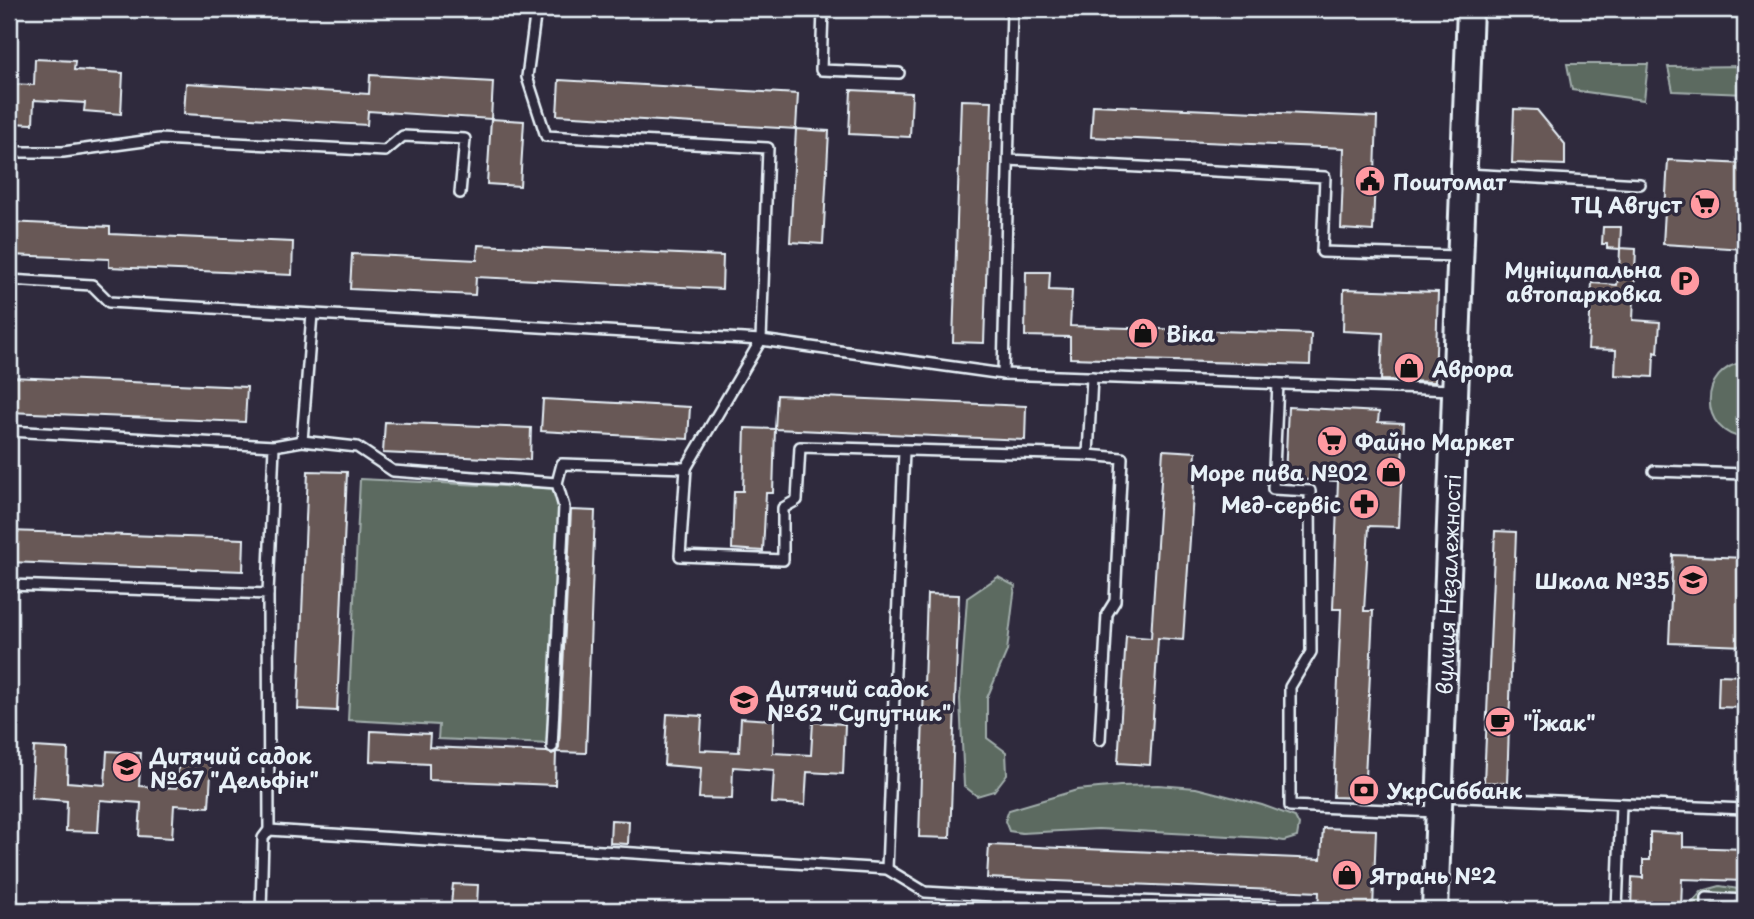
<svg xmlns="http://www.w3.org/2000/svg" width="1754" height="919" font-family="'Playpen Sans',sans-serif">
<rect width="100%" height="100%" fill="#2f2a3d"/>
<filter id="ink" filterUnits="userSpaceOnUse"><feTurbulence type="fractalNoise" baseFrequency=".0143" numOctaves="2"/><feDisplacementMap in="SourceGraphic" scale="14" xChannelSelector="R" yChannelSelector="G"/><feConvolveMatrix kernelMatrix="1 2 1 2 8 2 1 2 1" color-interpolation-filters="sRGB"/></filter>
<g filter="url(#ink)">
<g fill="#5c6b61" stroke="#a2aeac" stroke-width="2">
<polygon points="1567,64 1648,64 1644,100 1572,90"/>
<polygon points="1745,66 1745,94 1673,91 1668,67"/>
<path d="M1745 362V438C1698 433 1698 368 1745 362Z"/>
<polygon points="360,479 561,489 549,744 438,739 439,725 348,720"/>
<polygon points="998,577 1015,586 1007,651 987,698 987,738 1006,752 1007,774 994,791 977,796 964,786 960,699 967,598"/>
<polygon points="1158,785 1196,788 1262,805 1295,817 1299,825 1297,837 1284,841 1266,838 1098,829 1022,833 1009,831 1005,821 1009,810 1077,790 1120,786"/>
<polygon points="1720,886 1745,890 1745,910 1692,910 1691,904 1702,891"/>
</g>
<g fill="#685856" stroke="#e8f1f8" stroke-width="2">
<polygon points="35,59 75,61 74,70 123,73 121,114 84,111 85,103 34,100 33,124 9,123 9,84 34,85"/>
<polygon points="370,75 493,82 491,119 368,111 367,125 184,114 186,83 369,94"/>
<polygon points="559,80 798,94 796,129 557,115"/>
<polygon points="851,90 912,93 910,137 849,134"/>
<polygon points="961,100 992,101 984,343 953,342"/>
<polygon points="1093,105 1377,117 1373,231 1341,229 1344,148 1091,137"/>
<polygon points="1514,109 1537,110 1565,144 1565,165 1512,163"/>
<polygon points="491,119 524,121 520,186 487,184"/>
<polygon points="796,129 829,131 823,244 790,242"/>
<polygon points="1668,160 1745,164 1745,249 1663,244"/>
<polygon points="9,222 110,227 110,234 293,242 292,275 109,267 109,259 9,255"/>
<polygon points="1603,227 1621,227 1620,248 1636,249 1633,320 1660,322 1658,353 1654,352 1653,377 1615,375 1616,350 1588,349 1592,283 1617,285 1619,272 1620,249 1607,248 1607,244 1602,244"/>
<polygon points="478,245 723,256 722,289 476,277 475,295 350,289 352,254 477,260"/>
<polygon points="1026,272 1050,272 1049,290 1072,291 1070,326 1311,334 1310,365 1070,358 1070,337 1025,336"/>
<polygon points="1344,289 1438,292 1435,382 1381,380 1383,333 1343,331"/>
<polygon points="11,377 247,387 245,422 9,412"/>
<polygon points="777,395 1026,406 1025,440 775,429"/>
<polygon points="543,399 690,407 688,439 541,431"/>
<polygon points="1288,407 1379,412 1378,422 1404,423 1399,527 1369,526 1364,611 1373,611 1364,798 1333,797 1341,609 1333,609 1338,481 1285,479"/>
<polygon points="385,422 531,428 530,460 383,453"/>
<polygon points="745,428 775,429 773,493 766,493 763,551 732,549 734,491 743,491"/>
<polygon points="1163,450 1196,452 1183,640 1158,638 1150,765 1118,763 1126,636 1151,638"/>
<polygon points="308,471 347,472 337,711 298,709"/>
<polygon points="571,510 595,511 586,753 557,752 559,747"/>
<polygon points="9,531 244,539 243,571 9,562"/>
<polygon points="1495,531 1516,532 1507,783 1484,782"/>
<polygon points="1673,555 1745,558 1745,646 1669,643"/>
<polygon points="927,594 959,595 950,838 919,837"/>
<polygon points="1719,675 1745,676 1745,708 1718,707"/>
<polygon points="667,714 702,716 700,750 739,752 741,718 774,720 773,753 811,755 813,722 845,724 843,774 807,772 805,805 772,803 774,770 733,767 732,799 699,798 701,768 664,765"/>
<polygon points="371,731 430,734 429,747 547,752 552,754 556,752 555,785 429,780 429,764 370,761"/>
<polygon points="34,747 68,749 67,782 105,785 107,751 141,753 139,786 177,788 179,755 212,756 209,807 174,805 172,838 139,836 141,803 100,800 98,832 66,831 67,801 31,798"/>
<polygon points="611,820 629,821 628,844 610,843"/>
<polygon points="1323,828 1376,830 1373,910 1318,910 1319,892 987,878 989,845 1321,859"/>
<polygon points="1650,832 1683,834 1683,847 1745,849 1745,881 1682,879 1681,910 1631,910 1632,877 1643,878 1643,860 1650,860"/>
<polygon points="453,884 478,885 477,905 451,904"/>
</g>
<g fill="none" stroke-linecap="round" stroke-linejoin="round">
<g stroke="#e8f1f8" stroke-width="14">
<g id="lane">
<polyline points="823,9 821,70 899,73"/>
<polyline points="9,152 63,152 159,139 385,151 403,136 465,139 460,193"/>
<polyline points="1009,160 1325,177 1322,252 1458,256"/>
<polyline points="1467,174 1640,184"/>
<polyline points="9,280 92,285 109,302 761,340 1003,374 1454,390"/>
<polyline points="1003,374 1012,9"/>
<polyline points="1278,384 1273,489 1310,491 1311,652 1290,687 1290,806 1438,812"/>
<polyline points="9,431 274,446 268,594"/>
<polyline points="302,441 357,447 393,471 557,483 562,464 686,468 761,340 768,148 546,136 527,77 536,9"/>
<polyline points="274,446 302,441 312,314"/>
<polyline points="1088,455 1122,458 1115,601 1107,614 1100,740"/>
<polyline points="686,468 680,556 783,560 783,508 797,500 800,447 1088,455 1092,377"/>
<polyline points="1654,471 1745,474"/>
<polyline points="9,585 268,594 269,830 263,838 261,910"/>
<polyline points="552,747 564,507 557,483"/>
<polyline points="1441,796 1745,809"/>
<polyline points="269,830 887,869 925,892 993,896 1280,906 1285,910"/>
<polyline points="887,869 904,451"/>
<polyline points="993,896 1003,910"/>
<polyline points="1617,910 1621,804"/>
<polyline points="1707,910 1707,898 1745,900"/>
</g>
</g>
<g stroke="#e8f1f8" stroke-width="30">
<g id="secondary">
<path id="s1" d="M1435 910 1470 9"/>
</g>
</g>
<use href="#lane" stroke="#2f2a3d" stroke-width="9"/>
<use href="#secondary" stroke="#2f2a3d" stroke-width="24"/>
</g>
</g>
<defs>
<g id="civic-disc" transform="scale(1.575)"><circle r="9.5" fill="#ff9aa2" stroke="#2f2a3d"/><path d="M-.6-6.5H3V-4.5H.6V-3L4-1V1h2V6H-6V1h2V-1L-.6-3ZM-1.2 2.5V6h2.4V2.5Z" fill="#111"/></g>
<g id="supermarket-disc" transform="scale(1.575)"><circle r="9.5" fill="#ff9aa2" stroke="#2f2a3d"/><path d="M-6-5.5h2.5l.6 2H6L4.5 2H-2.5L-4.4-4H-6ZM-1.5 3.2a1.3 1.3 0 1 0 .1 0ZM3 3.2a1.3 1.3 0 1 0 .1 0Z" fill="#111"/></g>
<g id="parking-disc" transform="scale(1.575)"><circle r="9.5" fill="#ff9aa2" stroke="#2f2a3d"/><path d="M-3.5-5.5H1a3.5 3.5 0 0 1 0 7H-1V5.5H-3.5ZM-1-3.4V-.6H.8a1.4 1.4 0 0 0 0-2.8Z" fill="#111"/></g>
<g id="shop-disc" transform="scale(1.575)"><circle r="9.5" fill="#ff9aa2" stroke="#2f2a3d"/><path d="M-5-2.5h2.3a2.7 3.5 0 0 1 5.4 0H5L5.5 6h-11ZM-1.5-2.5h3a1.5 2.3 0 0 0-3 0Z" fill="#111"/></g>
<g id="pharmacy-disc" transform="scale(1.575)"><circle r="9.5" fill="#ff9aa2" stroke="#2f2a3d"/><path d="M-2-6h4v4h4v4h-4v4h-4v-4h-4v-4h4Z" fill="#111"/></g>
<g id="school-disc" transform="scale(1.575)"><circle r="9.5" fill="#ff9aa2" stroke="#2f2a3d"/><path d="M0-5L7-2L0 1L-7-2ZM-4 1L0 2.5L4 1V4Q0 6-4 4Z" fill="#111"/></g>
<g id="cafe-disc" transform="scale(1.575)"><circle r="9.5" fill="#ff9aa2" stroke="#2f2a3d"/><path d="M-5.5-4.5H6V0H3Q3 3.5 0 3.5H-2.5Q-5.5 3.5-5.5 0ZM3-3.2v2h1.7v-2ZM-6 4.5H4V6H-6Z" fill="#111"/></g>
<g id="bank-disc" transform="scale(1.575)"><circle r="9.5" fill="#ff9aa2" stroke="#2f2a3d"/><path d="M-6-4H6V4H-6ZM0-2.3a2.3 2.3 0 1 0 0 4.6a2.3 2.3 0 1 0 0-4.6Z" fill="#111"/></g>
</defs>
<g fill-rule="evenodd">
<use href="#civic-disc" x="1370" y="181"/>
<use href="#supermarket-disc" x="1705" y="204"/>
<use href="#parking-disc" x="1685" y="281"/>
<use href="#shop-disc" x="1143" y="333"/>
<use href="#shop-disc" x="1409" y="368"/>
<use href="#supermarket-disc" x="1332" y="441"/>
<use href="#shop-disc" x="1391" y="472"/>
<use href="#pharmacy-disc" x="1364" y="504"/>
<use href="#school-disc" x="1693" y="580"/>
<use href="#school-disc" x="744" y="700"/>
<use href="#cafe-disc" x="1500" y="722"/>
<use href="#school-disc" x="127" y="767"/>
<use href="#bank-disc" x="1364" y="790"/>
<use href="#shop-disc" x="1347" y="875"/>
</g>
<g text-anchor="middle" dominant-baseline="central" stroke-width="7" stroke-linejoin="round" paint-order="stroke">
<g font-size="21" font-weight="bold" fill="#e8f1f8" stroke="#2f2a3d" text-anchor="start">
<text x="1393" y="181">Поштомат</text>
<text x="1682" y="204" text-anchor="end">ТЦ Август</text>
<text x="1662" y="269" text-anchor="end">Муніципальна<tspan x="1662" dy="24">автопарковка</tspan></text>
<text x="1166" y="333">Віка</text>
<text x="1432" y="368">Аврора</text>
<text x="1355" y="441">Файно Маркет</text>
<text x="1368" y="472" text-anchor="end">Море пива №02</text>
<text x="1341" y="504" text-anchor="end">Мед-сервіс</text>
<text x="1670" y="580" text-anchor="end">Школа №35</text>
<text x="767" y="688">Дитячий садок<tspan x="767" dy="24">№62 "Супутник"</tspan></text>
<text x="1523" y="722">"Їжак"</text>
<text x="150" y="755">Дитячий садок<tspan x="150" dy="24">№67 "Дельфін"</tspan></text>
<text x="1387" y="790">УкрСиббанк</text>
<text x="1370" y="875">Ятрань №2</text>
</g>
<g font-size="21" fill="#e8f1f8" stroke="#2f2a3d">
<text stroke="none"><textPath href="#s1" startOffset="326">вулиця Незалежності</textPath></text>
</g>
</g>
<rect width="1754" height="919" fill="none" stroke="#2f2a3d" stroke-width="35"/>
<rect x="18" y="18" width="1719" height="884" fill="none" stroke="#e8f1f8" stroke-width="2.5" filter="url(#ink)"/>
</svg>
